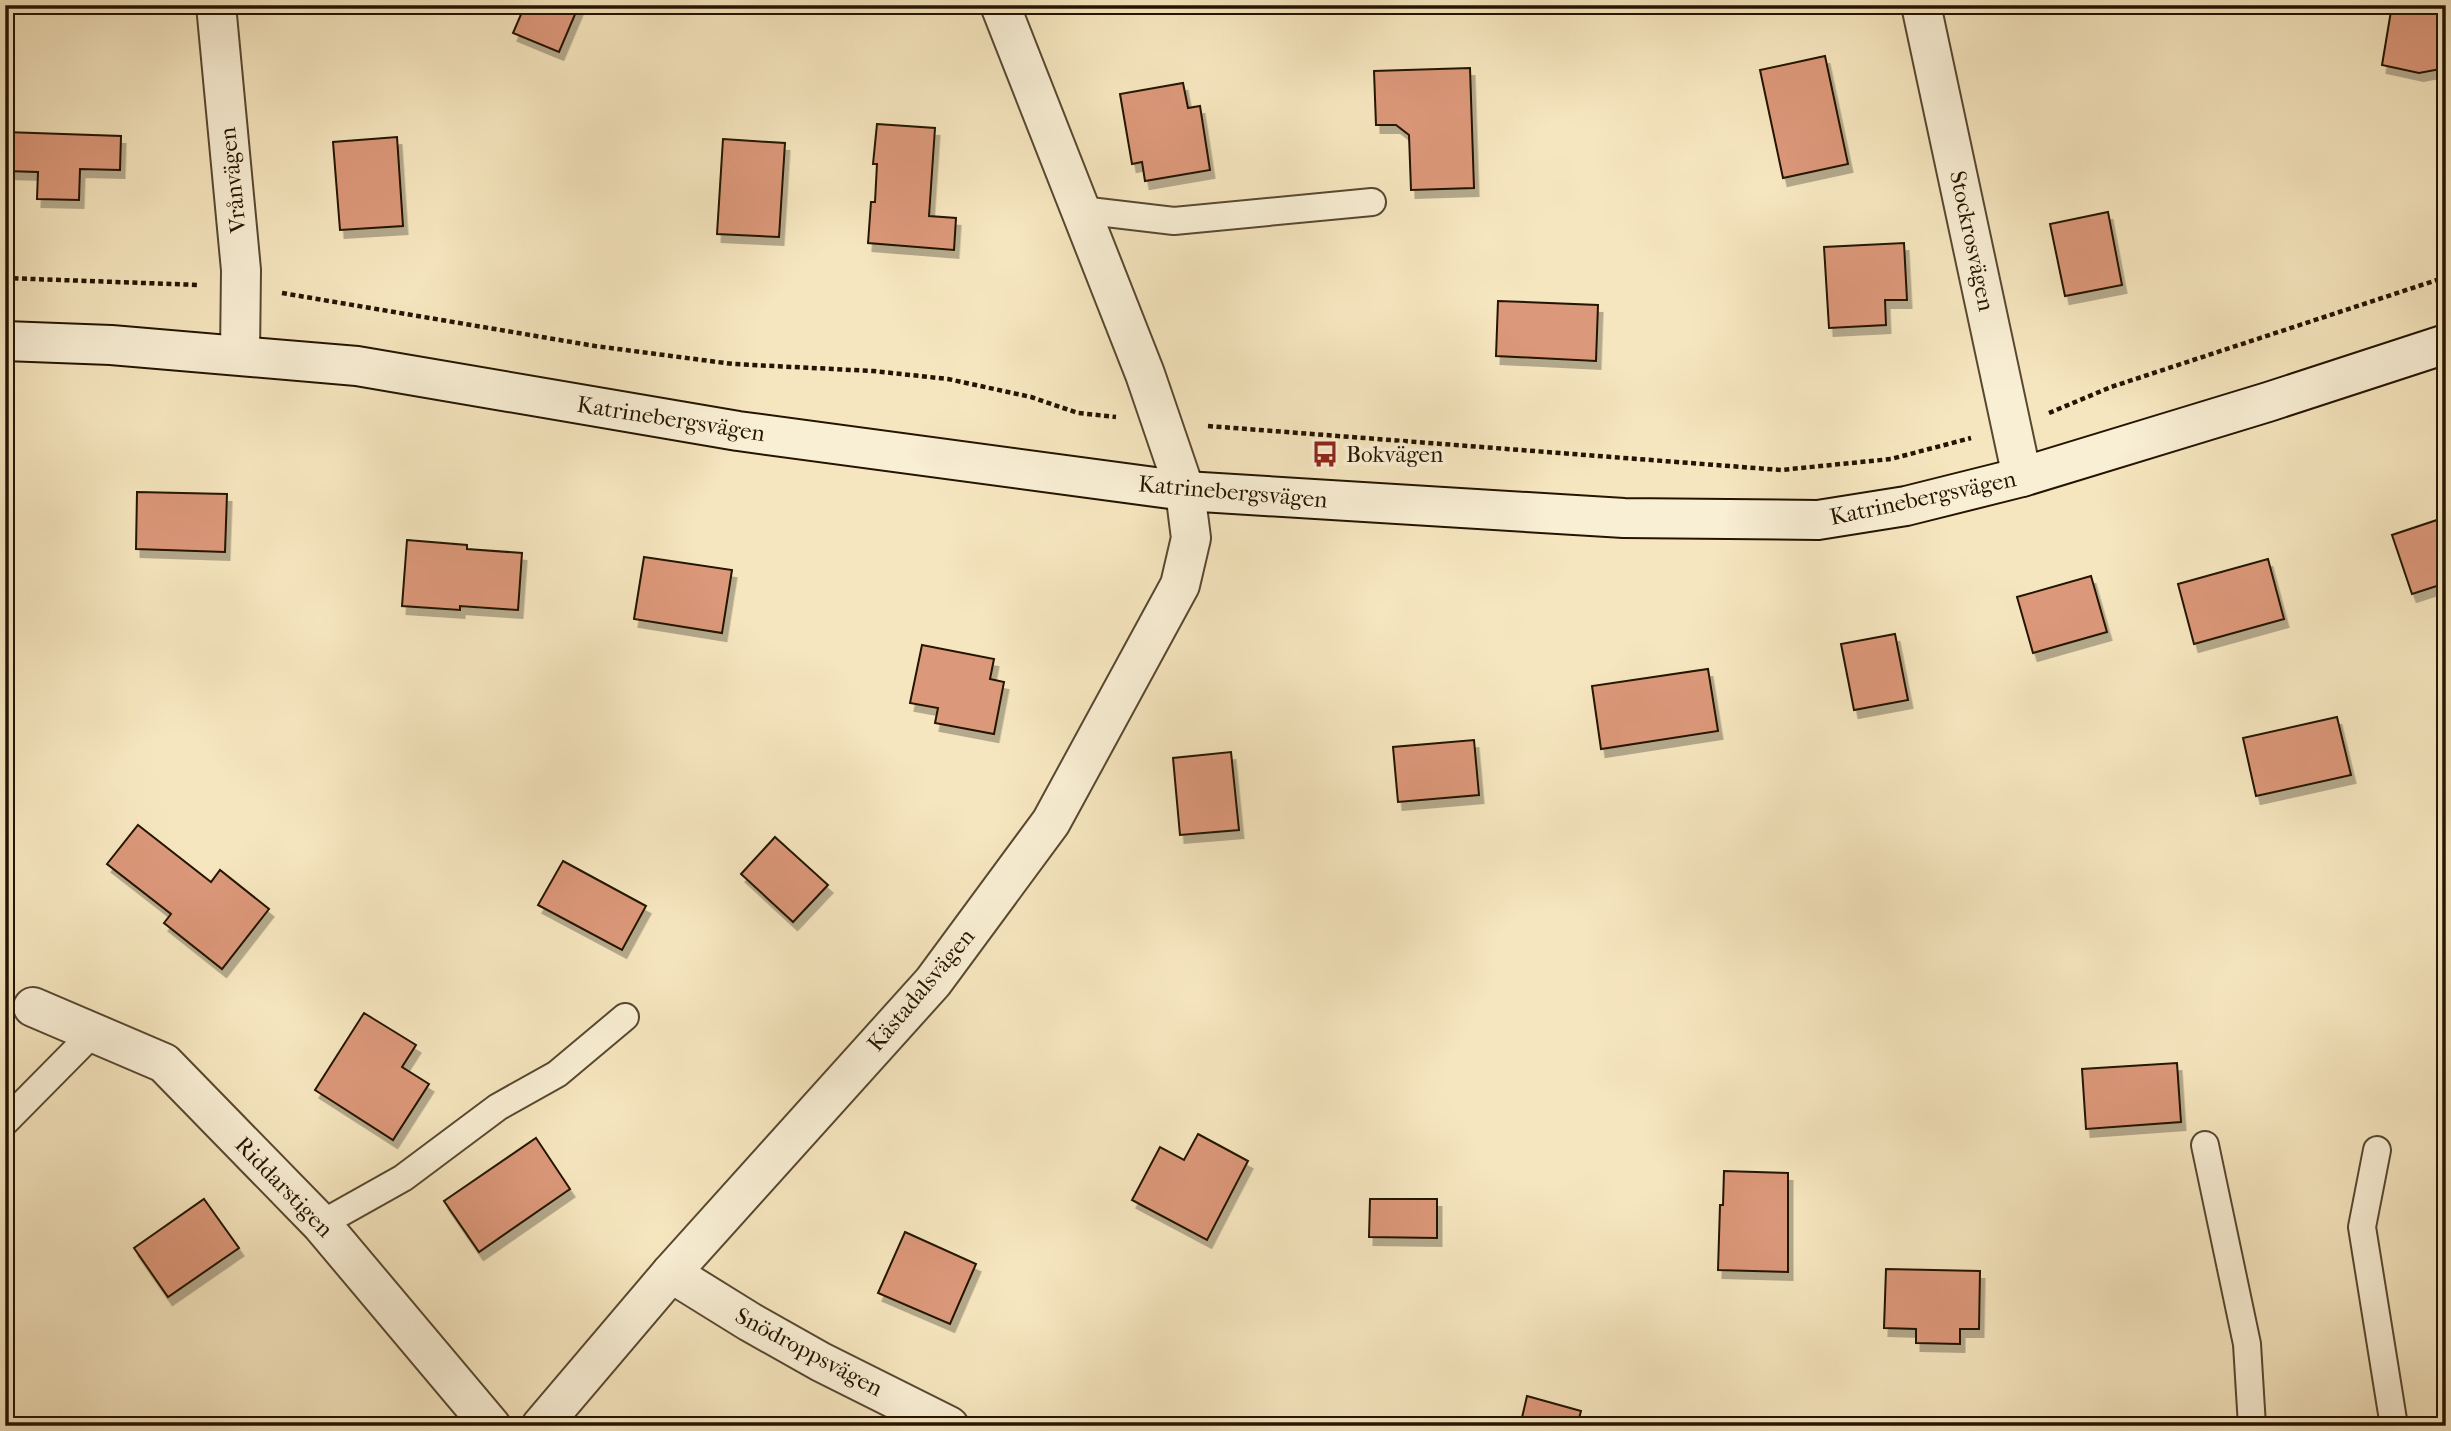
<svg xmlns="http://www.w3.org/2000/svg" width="2451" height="1431" font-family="'IM FELL French Canon',serif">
<defs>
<filter id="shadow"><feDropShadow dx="4.5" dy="8" stdDeviation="0" flood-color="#0004"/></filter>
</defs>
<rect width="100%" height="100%" fill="#f6e6bf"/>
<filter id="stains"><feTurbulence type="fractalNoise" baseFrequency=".00286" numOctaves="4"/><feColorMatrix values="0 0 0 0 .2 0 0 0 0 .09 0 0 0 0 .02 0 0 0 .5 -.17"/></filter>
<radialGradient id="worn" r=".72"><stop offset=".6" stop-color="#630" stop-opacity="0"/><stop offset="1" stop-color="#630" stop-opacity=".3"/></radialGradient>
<g fill="#dc987a" stroke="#241400" stroke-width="2" filter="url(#shadow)">
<polygon points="525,5 579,5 559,52 513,33"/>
<polygon points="2392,5 2446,5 2446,68 2419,73 2382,65"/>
<polygon points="1825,56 1848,164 1783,178 1760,70"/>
<polygon points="1470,68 1474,188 1411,190 1409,135 1396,125 1376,125 1374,71"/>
<polygon points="1183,83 1188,108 1200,106 1210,170 1145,181 1142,162 1132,164 1120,94"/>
<polygon points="877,124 935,128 929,216 956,218 954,250 868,243 871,202 875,202 877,164 873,164"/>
<polygon points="5,132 121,136 120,170 80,169 79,200 37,199 38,172 5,171"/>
<polygon points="397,137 403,226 340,230 333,142"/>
<polygon points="723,139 785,143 779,237 717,234"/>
<polygon points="2108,212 2122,285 2065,296 2050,224"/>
<polygon points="1904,243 1907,300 1885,300 1886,325 1829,328 1824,247"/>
<polygon points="1498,301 1598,305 1596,361 1496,356"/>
<polygon points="137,492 227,494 225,552 136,549"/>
<polygon points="2446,517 2446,583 2412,594 2392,535"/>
<polygon points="407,540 467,545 467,549 522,553 518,610 460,606 460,610 402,606"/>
<polygon points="644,557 732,570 722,633 634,619"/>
<polygon points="2268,559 2284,619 2194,644 2178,584"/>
<polygon points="2091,576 2107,632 2033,653 2017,597"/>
<polygon points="1895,634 1908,700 1854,710 1841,644"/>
<polygon points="922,645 994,659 990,679 1004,682 994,734 935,723 938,708 910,703"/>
<polygon points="1708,669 1718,731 1601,749 1592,686"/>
<polygon points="2337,717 2351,775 2256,796 2243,738"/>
<polygon points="1474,740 1479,795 1398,802 1393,747"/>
<polygon points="1231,752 1239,830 1180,835 1173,758"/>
<polygon points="138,825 211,882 220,870 269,909 222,969 164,923 171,914 107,864"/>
<polygon points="775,837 828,885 793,922 741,874"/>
<polygon points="563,861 646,906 622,950 538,905"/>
<polygon points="364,1013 416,1045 402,1067 429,1084 393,1140 315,1090"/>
<polygon points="2177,1063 2181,1122 2086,1129 2082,1069"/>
<polygon points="1198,1134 1248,1161 1207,1240 1132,1200 1160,1147 1184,1160"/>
<polygon points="536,1138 570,1189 479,1252 444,1201"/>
<polygon points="1724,1171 1788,1173 1788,1272 1718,1270 1720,1205 1723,1205"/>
<polygon points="204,1199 239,1248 168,1297 134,1248"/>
<polygon points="1370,1199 1437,1199 1437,1238 1369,1237"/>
<polygon points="905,1232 976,1264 950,1324 878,1293"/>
<polygon points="1886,1269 1980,1271 1979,1329 1960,1329 1960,1344 1916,1343 1916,1329 1884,1328"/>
<polygon points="1527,1396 1581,1411 1577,1426 1520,1426"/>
</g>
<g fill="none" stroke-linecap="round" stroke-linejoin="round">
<g stroke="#584830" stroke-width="30">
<g id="lane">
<polyline points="1081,210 1174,221 1372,202"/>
<polyline points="5,1122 93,1033"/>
<polyline points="2205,1145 2247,1344 2252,1426"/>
<polyline points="2377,1150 2362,1227 2394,1426"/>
<polyline points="321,1224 403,1178 498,1107 557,1074 625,1017"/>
</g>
</g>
<g stroke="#584830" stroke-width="42">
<g id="street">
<polyline points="216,5 241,270 240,354"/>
<polyline points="1921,5 2022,477"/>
<polyline points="33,1007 164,1063 321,1224 491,1426"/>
<polyline points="671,1273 750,1322 821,1362 949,1426"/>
<polyline points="541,1426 671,1273 933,982 1051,822 1180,585 1191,538 1185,491 1145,374 1000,5"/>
</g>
</g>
<g stroke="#241400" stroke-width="42">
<polyline id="secondary" points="5,341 111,345 357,366 738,431 1185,491 1624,518 1818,520 1906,506 2022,477 2268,402 2446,344"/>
</g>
<g stroke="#241400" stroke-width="4.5" stroke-dasharray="5 3.5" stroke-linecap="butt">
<polyline points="5,278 200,285"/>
<polyline points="282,293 595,346 733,364 873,371 948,379 1031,397 1078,413 1116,417"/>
<polyline points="2049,413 2111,387 2446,277"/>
<polyline points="1208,426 1781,470 1891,459 1971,438"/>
</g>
<use href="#lane" stroke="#f9efd5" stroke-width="26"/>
<use href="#street" stroke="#f9efd5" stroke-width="38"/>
<use href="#secondary" stroke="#f9efd5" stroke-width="38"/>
</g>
<defs>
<g id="bus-bare" transform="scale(2.1)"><path d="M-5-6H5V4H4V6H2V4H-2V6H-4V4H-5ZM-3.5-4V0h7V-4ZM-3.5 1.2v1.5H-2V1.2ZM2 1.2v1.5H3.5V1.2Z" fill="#8f2418" stroke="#f9efd5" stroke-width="2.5" paint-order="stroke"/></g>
</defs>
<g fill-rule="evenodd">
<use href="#bus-bare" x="1325" y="454"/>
</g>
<g text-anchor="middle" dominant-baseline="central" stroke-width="7" stroke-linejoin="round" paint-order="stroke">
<g font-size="23" fill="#241400" stroke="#f9efd5">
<text transform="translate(233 180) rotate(-96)">Vrånvägen</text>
<text transform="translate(1972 241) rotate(78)">Stockrosvägen</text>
<text transform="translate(671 419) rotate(9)">Katrinebergsvägen</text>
<text transform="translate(1233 492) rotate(5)">Katrinebergsvägen</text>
<text transform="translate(1923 498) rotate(-12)">Katrinebergsvägen</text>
<text transform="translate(921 990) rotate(-50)">Kästadalsvägen</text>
<text transform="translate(284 1187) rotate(46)">Riddarstigen</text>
<text transform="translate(809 1352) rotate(28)">Snödroppsvägen</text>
</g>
<g font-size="23" fill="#241400" stroke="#f9efd5" text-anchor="start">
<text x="1346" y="454">Bokvägen</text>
</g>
</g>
<rect width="2451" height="1431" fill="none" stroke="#f6e6bf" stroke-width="28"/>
<rect x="7" y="7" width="2437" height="1417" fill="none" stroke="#241400" stroke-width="3.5"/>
<rect x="14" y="14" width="2423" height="1403" fill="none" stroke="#241400" stroke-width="2"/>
<rect width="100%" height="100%" filter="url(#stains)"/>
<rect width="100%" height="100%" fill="url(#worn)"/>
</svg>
